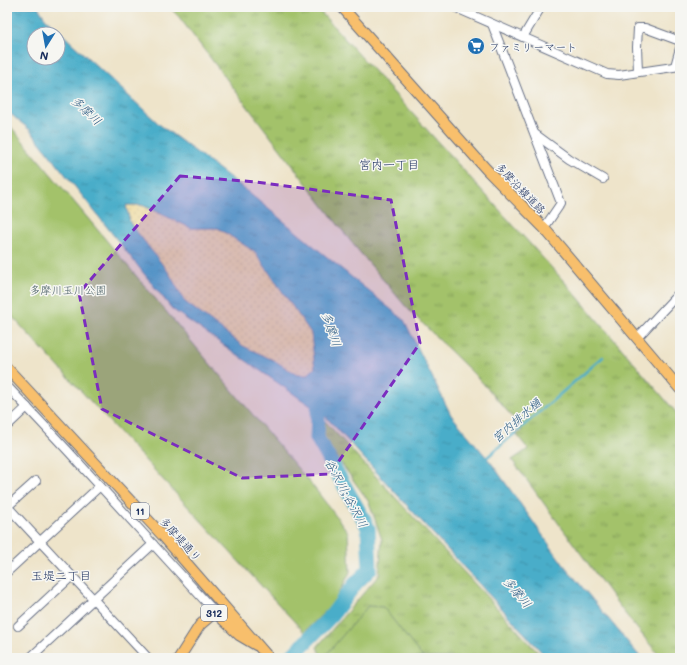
<svg xmlns="http://www.w3.org/2000/svg" width="687" height="665" font-family="Mali,'Klee One',sans-serif">
<defs>
<pattern id="grass-tufts" width="24" height="20" patternUnits="userSpaceOnUse"><rect width="24" height="20" fill="#a3c26a"/><path d="M3 7l-1-3M5 7V3M7 7l1-3M15 17l-1-3M17 17v-4M19 17l1-3" fill="none" stroke="#849e5a"/></pattern>
<pattern id="sand-dots" width="8" height="8" patternUnits="userSpaceOnUse"><rect width="8" height="8" fill="#eeda9e"/><path d="M2 2h.1M6 6h.1" fill="none" stroke="#ccbb8a" stroke-width="1.8" stroke-linecap="round"/></pattern>
<pattern id="water-ripples" width="26" height="14" patternUnits="userSpaceOnUse"><rect width="26" height="14" fill="#49adc9"/><path d="M2 4q2-2 4 0t4 0M15 11q2-2 4 0t4 0" fill="none" stroke="#3c8da6"/></pattern>
</defs>
<rect width="100%" height="100%" fill="#f6f6f2"/>
<filter id="ink" filterUnits="userSpaceOnUse"><feTurbulence type="fractalNoise" baseFrequency=".025" numOctaves="2"/><feDisplacementMap in="SourceGraphic" scale="8" xChannelSelector="R" yChannelSelector="G"/><feConvolveMatrix kernelMatrix="1 2 1 2 8 2 1 2 1" color-interpolation-filters="sRGB"/></filter>
<filter id="wash" filterUnits="userSpaceOnUse"><feTurbulence type="fractalNoise" baseFrequency=".012" numOctaves="4" result="noise"/><feDisplacementMap in="SourceGraphic" scale="16" xChannelSelector="R" yChannelSelector="G"/><feGaussianBlur stdDeviation="0.9" result="paint"/><feColorMatrix in="noise" values="0 0 0 0 0 0 0 0 0 0 0 0 0 0 0 0 0 1.4 0 .05"/><feComposite in="paint" operator="in"/></filter>
<g filter="url(#wash)">
<rect width="100%" height="100%" fill="#eee4ca"/>
<g fill="url(#grass-tufts)" stroke="#5f7864">
<polygon points="169,7 316,7 570,288 680,417 680,658 661,658 623,611 512,460 528,449 517,435 522,431 516,421 480,380 407,308 352,243 179,17"/>
<polygon points="324,420 543,658 322,658 317,647 379,575 382,540 369,502 323,438 321,422"/>
</g>
<polygon fill="url(#sand-dots)" stroke="#84847e" points="126,205 142,205 191,228 218,228 255,252 311,333 315,368 307,375 297,375 275,361 243,346 185,302 169,273 130,223"/>
<g fill="#a3c26a" stroke="#5f7864">
<polygon points="7,122 316,490 348,532 350,572 334,603 304,632 7,311"/>
<polygon points="368,606 383,607 423,658 328,658 325,656"/>
</g>
<path fill="url(#water-ripples)" stroke="#326e94" fill-rule="evenodd" d="M7 7H38L45 18 160 125 232 179 404 320 451 415 492 464 563 564 641 658H547L325 416 172 309 30 130 7 111ZM34 34H58V58H34ZM126 205H142L191 228H218L255 252 311 333 315 368 307 375H297L275 361 243 346 185 302 169 273 130 223Z"/>
<g fill="none" stroke-linecap="round" stroke-linejoin="round">
<polyline stroke="#49adc9" stroke-width="2.5" points="484,460 603,357"/>
<polyline stroke="#49adc9" stroke-width="15" points="292,656 332,615 355,584 370,569 368,528 364,520 317,438 319,392"/>
</g>
</g>
<g filter="url(#ink)">
<g fill="none" stroke-linecap="round" stroke-linejoin="round">
<g stroke="#656e84" stroke-width="10">
<g id="minor">
<polyline points="454,7 607,74 619,75 680,66"/>
<polyline points="492,24 561,203 544,228"/>
<polyline points="523,37 541,7"/>
<polyline points="675,66 680,48"/>
<polyline points="638,71 637,47 638,28 645,28 680,41"/>
<polyline points="535,134 569,159 603,179"/>
<polyline points="637,338 680,292"/>
<polyline points="7,386 68,451 215,612"/>
<polyline points="7,426 27,407"/>
<polyline points="7,506 148,658"/>
<polyline points="8,506 36,481"/>
<polyline points="7,572 100,486"/>
<polyline points="18,626 72,576"/>
<polyline points="30,658 153,544"/>
</g>
</g>
<g stroke="#656e84" stroke-width="12">
<g id="major">
<polyline points="342,7 486,169 544,228 680,389"/>
<polyline points="7,368 163,536 269,658"/>
<polyline points="179,658 200,625 215,612 239,635 256,645"/>
</g>
</g>
<use href="#minor" stroke="#fff" stroke-width="8"/>
<use href="#major" stroke="#f8bf6c" stroke-width="10"/>
</g>
</g>
<path fill="#7b2cbf" fill-opacity="0.2" stroke="#7b2cbf" stroke-width="3" stroke-dasharray="8 5" stroke-linejoin="round" d="M180 176 256 182 391 200 420 343 330 474 242 478 102 409 79 293Z"/>
<defs>
<g id="supermarket-disc" transform="scale(0.9)"><circle r="9.5" fill="#1f6fb2" stroke="#f6f6f2"/><path d="M-6-5.5h2.5l.6 2H6L4.5 2H-2.5L-4.4-4H-6ZM-1.5 3.2a1.3 1.3 0 1 0 .1 0ZM3 3.2a1.3 1.3 0 1 0 .1 0Z" fill="#fff"/></g>
</defs>
<g fill-rule="evenodd">
<use href="#supermarket-disc" x="476" y="46"/>
</g>
<g text-anchor="middle" dominant-baseline="central" stroke-width="3" stroke-linejoin="round" paint-order="stroke">
<g fill="#f6f6f2" stroke="#5d6b8a" stroke-width="1">
<rect x="131" y="503" width="18" height="16" rx="3"/>
<rect x="201" y="605" width="26" height="16" rx="3"/>
</g>
<g font-size="10" font-weight="bold" fill="#1b2f5e">
<text x="140" y="511">11</text>
<text x="214" y="613">312</text>
</g>
<g font-size="11" fill="#1b2f5e" stroke="#f6f6f2" text-anchor="start">
<text x="489" y="46">ファミリーマート</text>
</g>
<g font-size="11" fill="#1b2f5e" stroke="#f6f6f2">
<text transform="translate(521 188) rotate(46)">多摩沿線道路</text>
<text transform="translate(181 539) rotate(48)">多摩堤通り</text>
</g>
<g font-size="11" fill="#445b62" stroke="#f6f6f2">
<text x="68" y="289">多摩川玉川公園</text>
</g>
<g font-size="12" font-style="italic" fill="#2b5b83" stroke="#f6f6f2">
<text transform="translate(87 110) rotate(43)">多摩川</text>
<text transform="translate(332 329) rotate(71)">多摩川</text>
<text transform="translate(516 420) rotate(-41)">宮内排水樋</text>
<text transform="translate(347 493) rotate(62)">谷沢川;谷沢川</text>
<text transform="translate(518 592) rotate(50)">多摩川</text>
</g>
<g font-size="12" fill="#1b2f5e" stroke="#f6f6f2">
<text x="389" y="164">宮内一丁目</text>
<text x="61" y="575">玉堤二丁目</text>
</g>
</g>
<rect width="687" height="665" fill="none" stroke="#f6f6f2" stroke-width="24"/>
<g transform="translate(46 46) rotate(191)"><circle r="19" fill="#f6f6f2" stroke="#9ea6b7"/>
<path d="M0-3L7 15L0 10L-7 15Z" fill="#1f6fb2"/>
<text y="-6" font-size="11" font-weight="bold" text-anchor="middle" fill="#1b2f5e">N</text>
</g>
</svg>
